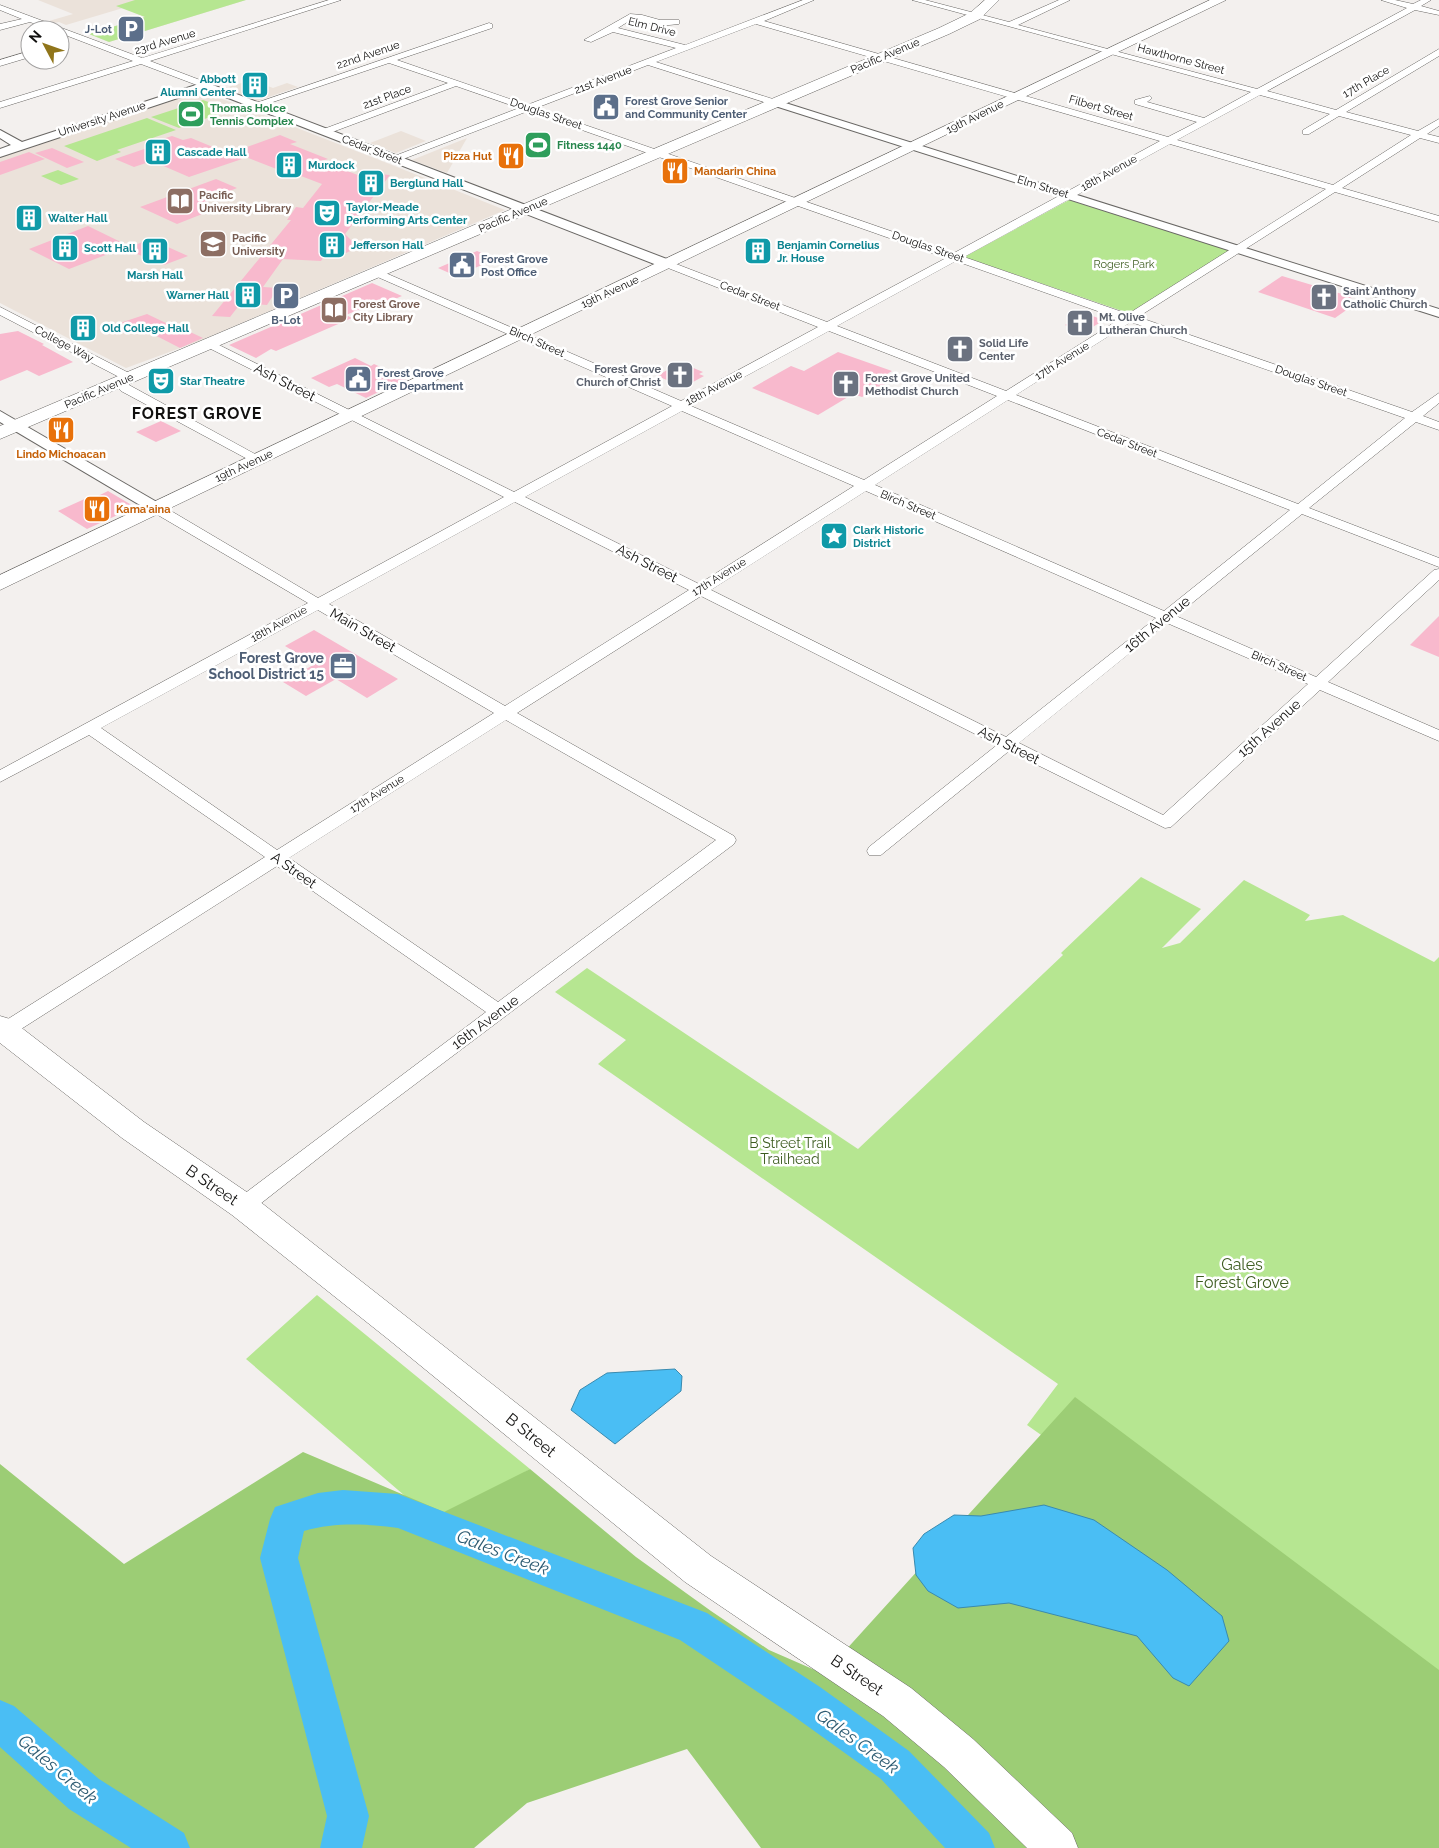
<svg xmlns="http://www.w3.org/2000/svg" width="1439" height="1848" font-family="Raleway,sans-serif">
<rect width="100%" height="100%" fill="#f3f0ee"/>
<g fill="#ebe2da">
<polygon points="38,0 246,0 109,42 89,34 145,17 123,8 66,25 59,22 54,23 49,21 73,14"/>
<polygon points="251,80 273,88 287,83 298,87 254,102 222,89"/>
<polygon points="202,91 387,163 505,210 202,340 126,368 0,303 0,147 10,153"/>
<polygon points="401,131 426,141 396,153 370,143"/>
<polygon points="467,138 447,173 412,160"/>
</g>
<g fill="#b6e691">
<polygon points="135,0 246,0 109,42 89,34 145,17 116,6"/>
<polygon points="203,100 230,110 179,128 151,117"/>
<polygon points="147,118 176,130 117,150 121,152 97,161 64,146"/>
<polygon points="58,170 79,179 61,185 41,176"/>
<polygon points="1069,200 1231,251 1131,314 964,257"/>
<polygon points="1141,877 1201,909 1162,948 1180,943 1244,880 1310,915 1305,921 1343,915 1434,962 1439,957 1439,1848 1122,1492 1027,1425 1058,1384 598,1064 626,1040 555,992 587,968 858,1149 1063,955 1061,953"/>
<polygon points="317,1295 530,1469 525,1472 477,1558 246,1359"/>
</g>
<polygon fill="#9ccd75" points="1075,1397 1439,1670 1439,1848 761,1848 687,1749 527,1803 474,1848 0,1848 0,1464 124,1564 303,1452 444,1512 530,1469 636,1557 711,1611 769,1650 824,1674"/>
<g fill="#4abef4" stroke="#398aaf">
<polygon points="675,1369 682,1376 681,1391 615,1444 571,1410 580,1390 607,1373"/>
<polygon points="1044,1505 1094,1520 1167,1570 1222,1616 1229,1641 1189,1686 1173,1678 1137,1636 1009,1603 958,1608 928,1591 916,1575 913,1548 924,1534 954,1515 981,1516"/>
</g>
<g fill="none" stroke-linecap="round" stroke-linejoin="round">
<g fill="#4abef4" fill-rule="evenodd">
<path d="M343 1490 398 1494 707 1613 820 1687 909 1751 989 1833 995 1848H945L881 1779 792 1715 680 1640 398 1528C365 1524 336 1522 304 1531L298 1558 369 1816 362 1848H320L327 1816 260 1558 270 1519 275 1507 318 1493Z"/>
<polygon points="0,1700 14,1706 99,1779 184,1833 190,1848 131,1848 69,1809 0,1747"/>
</g>
</g>
<g fill="#f8b9cd">
<polygon points="280,135 297,142 290,144 328,159 321,161 363,177 366,173 390,175 345,234 358,247 346,253 323,258 321,261 283,259 263,287 278,288 267,305 241,303 230,317 212,316 291,220 287,220 296,207 303,208 322,184 301,176 297,177 233,152"/>
<polygon points="172,136 183,140 191,138 242,159 189,177 152,161 134,167 115,159 153,146 147,144"/>
<polygon points="52,148 84,162 67,168 35,153"/>
<polygon points="29,152 45,159 0,175 0,162"/>
<polygon points="216,179 237,188 205,201 209,202 204,204 215,209 177,224 140,207"/>
<polygon points="88,226 129,246 69,269 29,249"/>
<polygon points="150,239 188,256 164,265 125,249"/>
<polygon points="477,251 496,259 456,276 438,268"/>
<polygon points="1282,276 1352,297 1347,301 1355,304 1335,318 1258,292"/>
<polygon points="372,283 402,296 383,304 377,302 346,315 352,318 276,351 271,349 256,358 229,345"/>
<polygon points="1084,313 1104,320 1083,333 1065,325"/>
<polygon points="147,314 168,324 171,323 203,338 180,348 141,328 126,334 111,326"/>
<polygon points="18,331 44,344 42,345 73,362 39,376 27,370 0,381 0,334"/>
<polygon points="838,352 892,371 882,377 891,381 862,397 853,394 818,415 752,388 791,366 804,371"/>
<polygon points="355,358 371,366 374,364 406,379 366,398 337,384 329,387 311,378"/>
<polygon points="684,364 703,372 699,374 704,376 684,387 657,376 674,366 677,367"/>
<polygon points="161,421 181,431 156,442 136,432"/>
<polygon points="108,491 135,507 87,529 58,511 89,497 92,499"/>
<polygon points="1439,616 1439,657 1410,645"/>
<polygon points="314,630 398,679 367,698 336,679 306,696 283,682 315,664 285,646"/>
</g>
<g fill="none" stroke-linecap="round" stroke-linejoin="round">
<g stroke="#696764" stroke-width="1">
<g id="minor">
<polygon points="329,0 341,0 150,61 208,83 208,87 202,87 141,64 0,108 0,102 133,61 60,33 60,30 51,30 30,22 0,30 0,24 22,19 0,10 0,5 142,58"/>
<path d="M803 0H814L764 21 1168 137 1197 122 1135 104V100L1150 96 1152 98 1147 102 1204 118 1251 92 912 0H925L1009 22 1059 0H1070L1018 25 1257 89 1407 8 1381 0H1395L1413 4 1421 0H1431L1421 6 1439 11V15L1415 10 1267 91 1336 110 1439 49V56L1346 112 1418 131 1439 119V126L1427 134 1439 137V143L1420 138 1342 188 1439 216V222L1335 192 1138 317 1412 412 1439 393V403L1423 416 1439 422V430L1416 422 1309 508 1439 558V567L1302 514 1176 616 1316 677 1434 570 1439 569V580L1328 682 1439 730V741L1320 690 1171 827 1165 828 1009 751 881 855H869L867 851 869 847 997 745 701 596 517 713 734 836 736 840 734 844 349 1134 250 1212 243 1214 236 1212 233 1206 236 1200 486 1012 277 866 7 1038 0 1040V1024L265 857 89 735 0 782V770L308 603 151 511 149 508 151 505H161L318 598 504 497 205 346V342H213L514 492 672 406 373 275V271H381L681 401 818 327 663 266V262H671L827 322 946 258 528 111 398 161H392V157L519 108 456 86 327 134H321V130L448 83 389 63 258 107 250 105 489 23 492 24V28L397 60 527 105 676 48 613 32 591 42 584 40 630 14 642 15 660 20H679V24L659 26 632 19 618 28 685 45ZM756 24 1160 141 954 253 536 108 648 65 773 105H779V101L656 62ZM1260 95 1330 114 1303 130V134H1309L1339 116 1411 135 1333 185 1177 140ZM1170 144 1326 189 1128 314 964 257ZM956 261 1120 319 1006 391 837 326ZM1131 322 1405 418 1298 504 1016 395ZM829 331 997 396 864 480 691 406ZM1008 400 1290 510 1164 611 875 485ZM682 411 854 486 699 584 525 497ZM866 491 1156 618 1006 737 711 590ZM515 502 689 590 505 706 329 604ZM318 610 494 713 277 850 101 728ZM1167 623 1308 684 1163 815 1019 743ZM506 720 716 840 498 1002 289 858Z"/>
<polygon points="30,51 30,57 0,66 0,60"/>
<polygon points="0,307 129,373 129,385 264,459 258,463 253,462 121,391 117,386 119,377 0,315"/>
</g>
</g>
<g stroke="#696764" stroke-width="2">
<g id="tertiary">
<polygon points="205,82 672,261 674,264 672,267 662,267 205,89 0,157 0,149 11,145 0,138 0,130 22,142"/>
<polygon points="776,100 1439,309 1439,317 772,105 772,101"/>
<polygon points="0,411 162,505 164,508 156,513 150,511 0,422"/>
</g>
</g>
<g stroke="#696764" stroke-width="1">
<g id="primary">
<polygon points="985,0 999,0 980,19 949,34 0,439 0,426 939,28 970,13"/>
<polygon points="1210,0 1226,0 0,590 0,575"/>
<polygon points="0,1016 10,1019 144,1122 254,1197 711,1556 911,1688 973,1739 1072,1833 1078,1848 1027,1848 944,1767 883,1716 685,1582 388,1339 232,1215 122,1138 0,1043"/>
</g>
</g>
<use href="#minor" fill="#fff" fill-rule="evenodd"/>
<use href="#tertiary" fill="#fff" fill-rule="evenodd"/>
<use href="#primary" fill="#fff" fill-rule="evenodd"/>
</g>
<defs>
<g id="parking-square" transform="scale(1.4375)"><rect x="-9" y="-9" width="18" height="18" rx="4" fill="#5c6f8a" stroke="#fff"/><path d="M-3.5-5.5H1a3.5 3.5 0 0 1 0 7H-1V5.5H-3.5ZM-1-3.4V-.6H.8a1.4 1.4 0 0 0 0-2.8Z" fill="#fff"/></g>
<g id="building-square" transform="scale(1.4375)"><rect x="-9" y="-9" width="18" height="18" rx="4" fill="#0f9aa8" stroke="#fff"/><path d="M-4-6H4V6H1V3H-1V6H-4ZM-2.5-4.3h1.7v1.8h-1.7ZM.8-4.3h1.7v1.8H.8ZM-2.5-1h1.7V.8h-1.7ZM.8-1h1.7V.8H.8Z" fill="#fff"/></g>
<g id="civic-square" transform="scale(1.4375)"><rect x="-9" y="-9" width="18" height="18" rx="4" fill="#5c6f8a" stroke="#fff"/><path d="M-.6-6.5H3V-4.5H.6V-3L4-1V1h2V6H-6V1h2V-1L-.6-3ZM-1.2 2.5V6h2.4V2.5Z" fill="#fff"/></g>
<g id="stadium-square" transform="scale(1.4375)"><rect x="-9" y="-9" width="18" height="18" rx="4" fill="#2e9e5b" stroke="#fff"/><path d="M0-5a6.5 5 0 1 0 0 10a6.5 5 0 1 0 0-10ZM-3.5-1.8h7v3.6h-7Z" fill="#fff"/></g>
<g id="restaurant-square" transform="scale(1.4375)"><rect x="-9" y="-9" width="18" height="18" rx="4" fill="#e8710a" stroke="#fff"/><path d="M-5-6h1v4h1v-4h1v4h1v-4h1v5L-1.5 .5V6h-2V.5L-5-1ZM5-6V6H3V1.5H1.5Q1.5-4 5-6Z" fill="#fff"/></g>
<g id="library-square" transform="scale(1.4375)"><rect x="-9" y="-9" width="18" height="18" rx="4" fill="#8d6e63" stroke="#fff"/><path d="M-6-4Q-3-5.5-.7-3.5V5Q-3 3-6 4ZM6-4Q3-5.5 .7-3.5V5Q3 3 6 4Z" fill="#fff"/></g>
<g id="theatre-square" transform="scale(1.4375)"><rect x="-9" y="-9" width="18" height="18" rx="4" fill="#0f9aa8" stroke="#fff"/><path d="M-5-5.5Q0-4 5-5.5V0Q5 5 0 6Q-5 5-5 0ZM-3.3-2.5H-1v1.5H-3.3ZM1-2.5H3.3v1.5H1ZM-2.8 1Q0 5.5 2.8 1Z" fill="#fff"/></g>
<g id="university-square" transform="scale(1.4375)"><rect x="-9" y="-9" width="18" height="18" rx="4" fill="#8d6e63" stroke="#fff"/><path d="M0-5L7-2L0 1L-7-2ZM-4 1L0 2.5L4 1V4Q0 6-4 4Z" fill="#fff"/></g>
<g id="church-square" transform="scale(1.4375)"><rect x="-9" y="-9" width="18" height="18" rx="4" fill="#6b7280" stroke="#fff"/><path d="M-1.2-6h2.4v3.5h3.3v2.4h-3.3V6h-2.4V-.1h-3.3v-2.4h3.3Z" fill="#fff"/></g>
<g id="sight-square" transform="scale(1.4375)"><rect x="-9" y="-9" width="18" height="18" rx="4" fill="#0f9aa8" stroke="#fff"/><path d="M0-6L1.8-2.2L6-1.7L2.9 1.2L3.7 5.4L0 3.3L-3.7 5.4L-2.9 1.2L-6-1.7L-1.8-2.2Z" fill="#fff"/></g>
<g id="office-square" transform="scale(1.4375)"><rect x="-9" y="-9" width="18" height="18" rx="4" fill="#5c6f8a" stroke="#fff"/><path d="M-6-3h4V-5.5h4V-3h4V5H-6ZM-1-4.5V-3h2v-1.5ZM-6 0V1H6V0Z" fill="#fff"/></g>
</defs>
<g fill-rule="evenodd">
<use href="#parking-square" x="131" y="29"/>
<use href="#building-square" x="255" y="85"/>
<use href="#civic-square" x="606" y="107"/>
<use href="#stadium-square" x="191" y="114"/>
<use href="#stadium-square" x="538" y="145"/>
<use href="#building-square" x="158" y="152"/>
<use href="#restaurant-square" x="511" y="156"/>
<use href="#building-square" x="289" y="165"/>
<use href="#restaurant-square" x="675" y="171"/>
<use href="#building-square" x="371" y="183"/>
<use href="#library-square" x="180" y="201"/>
<use href="#theatre-square" x="327" y="213"/>
<use href="#building-square" x="29" y="218"/>
<use href="#university-square" x="213" y="244"/>
<use href="#building-square" x="332" y="245"/>
<use href="#building-square" x="65" y="248"/>
<use href="#building-square" x="155" y="251"/>
<use href="#building-square" x="758" y="251"/>
<use href="#civic-square" x="462" y="265"/>
<use href="#building-square" x="248" y="295"/>
<use href="#parking-square" x="286" y="296"/>
<use href="#church-square" x="1324" y="297"/>
<use href="#library-square" x="334" y="310"/>
<use href="#church-square" x="1080" y="323"/>
<use href="#building-square" x="83" y="328"/>
<use href="#church-square" x="960" y="349"/>
<use href="#church-square" x="680" y="375"/>
<use href="#civic-square" x="358" y="379"/>
<use href="#theatre-square" x="161" y="381"/>
<use href="#church-square" x="846" y="384"/>
<use href="#restaurant-square" x="61" y="430"/>
<use href="#restaurant-square" x="97" y="509"/>
<use href="#sight-square" x="834" y="536"/>
<use href="#office-square" x="343" y="666"/>
</g>
<g text-anchor="middle" dominant-baseline="central" stroke-width="5" stroke-linejoin="round" paint-order="stroke">
<g font-size="11" fill="#11100f" stroke="#fff">
<text transform="translate(652 27) rotate(14)">Elm Drive</text>
<text transform="translate(165 42) rotate(-17)">23rd Avenue</text>
<text transform="translate(368 55) rotate(-19)">22nd Avenue</text>
<text transform="translate(885 56) rotate(-23)">Pacific Avenue</text>
<text transform="translate(1181 59) rotate(15)">Hawthorne Street</text>
<text transform="translate(603 80) rotate(-21)">21st Avenue</text>
<text transform="translate(1366 82) rotate(-30)">17th Place</text>
<text transform="translate(387 97) rotate(-20)">21st Place</text>
<text transform="translate(1101 108) rotate(16)">Filbert Street</text>
<text transform="translate(546 114) rotate(19)">Douglas Street</text>
<text transform="translate(975 117) rotate(-26)">19th Avenue</text>
<text transform="translate(102 119) rotate(-18)">University Avenue</text>
<text transform="translate(372 150) rotate(21)">Cedar Street</text>
<text transform="translate(1109 173) rotate(-29)">18th Avenue</text>
<text transform="translate(1043 187) rotate(17)">Elm Street</text>
<text transform="translate(513 215) rotate(-23)">Pacific Avenue</text>
<text transform="translate(928 247) rotate(19)">Douglas Street</text>
<text transform="translate(610 292) rotate(-25)">19th Avenue</text>
<text transform="translate(750 296) rotate(21)">Cedar Street</text>
<text transform="translate(537 342) rotate(24)">Birch Street</text>
<text transform="translate(64 344) rotate(28)">College Way</text>
<text transform="translate(1062 361) rotate(-32)">17th Avenue</text>
<text transform="translate(1311 381) rotate(19)">Douglas Street</text>
<text transform="translate(714 388) rotate(-28)">18th Avenue</text>
<text transform="translate(99 391) rotate(-23)">Pacific Avenue</text>
<text transform="translate(1127 443) rotate(21)">Cedar Street</text>
<text transform="translate(244 466) rotate(-25)">19th Avenue</text>
<text transform="translate(908 505) rotate(23)">Birch Street</text>
<text transform="translate(719 577) rotate(-32)">17th Avenue</text>
<text transform="translate(279 624) rotate(-29)">18th Avenue</text>
<text transform="translate(1279 666) rotate(24)">Birch Street</text>
<text transform="translate(377 794) rotate(-32)">17th Avenue</text>
</g>
<g font-size="11" font-weight="bold" fill="#4e5e75" stroke="#fff" text-anchor="start">
<text x="112" y="29" text-anchor="end">J-Lot</text>
<text x="625" y="101">Forest Grove Senior<tspan x="625" dy="13">and Community Center</tspan></text>
<text x="481" y="259">Forest Grove<tspan x="481" dy="13">Post Office</tspan></text>
<text x="286" y="320" text-anchor="middle">B-Lot</text>
<text x="377" y="373">Forest Grove<tspan x="377" dy="13">Fire Department</tspan></text>
</g>
<g font-size="11" font-weight="bold" fill="#0d838f" stroke="#fff" text-anchor="start">
<text x="236" y="79" text-anchor="end">Abbott<tspan x="236" dy="13">Alumni Center</tspan></text>
<text x="177" y="152">Cascade Hall</text>
<text x="308" y="165">Murdock</text>
<text x="390" y="183">Berglund Hall</text>
<text x="346" y="207">Taylor-Meade<tspan x="346" dy="13">Performing Arts Center</tspan></text>
<text x="48" y="218">Walter Hall</text>
<text x="351" y="245">Jefferson Hall</text>
<text x="777" y="245">Benjamin Cornelius<tspan x="777" dy="13">Jr. House</tspan></text>
<text x="84" y="248">Scott Hall</text>
<text x="155" y="275" text-anchor="middle">Marsh Hall</text>
<text x="229" y="295" text-anchor="end">Warner Hall</text>
<text x="102" y="328">Old College Hall</text>
<text x="180" y="381">Star Theatre</text>
<text x="853" y="530">Clark Historic<tspan x="853" dy="13">District</tspan></text>
</g>
<g font-size="11" font-weight="bold" fill="#27864d" stroke="#fff" text-anchor="start">
<text x="210" y="108">Thomas Holce<tspan x="210" dy="13">Tennis Complex</tspan></text>
<text x="557" y="145">Fitness 1440</text>
</g>
<g font-size="11" font-weight="bold" fill="#c56008" stroke="#fff" text-anchor="start">
<text x="492" y="156" text-anchor="end">Pizza Hut</text>
<text x="694" y="171">Mandarin China</text>
<text x="61" y="454" text-anchor="middle">Lindo Michoacan</text>
<text x="116" y="509">Kama'aina</text>
</g>
<g font-size="11" font-weight="bold" fill="#785e54" stroke="#fff" text-anchor="start">
<text x="199" y="195">Pacific<tspan x="199" dy="13">University Library</tspan></text>
<text x="232" y="238">Pacific<tspan x="232" dy="13">University</tspan></text>
<text x="353" y="304">Forest Grove<tspan x="353" dy="13">City Library</tspan></text>
</g>
<g font-size="11" fill="#3e5d21" stroke="#fff">
<text x="1124" y="264">Rogers Park</text>
</g>
<g font-size="11" font-weight="bold" fill="#5b616d" stroke="#fff" text-anchor="start">
<text x="1343" y="291">Saint Anthony<tspan x="1343" dy="13">Catholic Church</tspan></text>
<text x="1099" y="317">Mt. Olive<tspan x="1099" dy="13">Lutheran Church</tspan></text>
<text x="979" y="343">Solid Life<tspan x="979" dy="13">Center</tspan></text>
<text x="661" y="369" text-anchor="end">Forest Grove<tspan x="661" dy="13">Church of Christ</tspan></text>
<text x="865" y="378">Forest Grove United<tspan x="865" dy="13">Methodist Church</tspan></text>
</g>
<g font-size="14" fill="#11100f" stroke="#fff">
<text transform="translate(285 382) rotate(27)">Ash Street</text>
<text transform="translate(647 563) rotate(27)">Ash Street</text>
<text transform="translate(1157 624) rotate(-39)">16th Avenue</text>
<text transform="translate(363 630) rotate(30)">Main Street</text>
<text transform="translate(1269 728) rotate(-42)">15th Avenue</text>
<text transform="translate(1009 745) rotate(27)">Ash Street</text>
<text transform="translate(294 870) rotate(35)">A Street</text>
<text transform="translate(485 1022) rotate(-37)">16th Avenue</text>
</g>
<g font-size="14" font-weight="bold" fill="#4e5e75" stroke="#fff" text-anchor="end">
<text x="324" y="658">Forest Grove<tspan x="324" dy="16">School District 15</tspan></text>
</g>
<g font-size="14" fill="#3e5d21" stroke="#fff">
<text x="790" y="1143">B Street Trail<tspan x="790" dy="16">Trailhead</tspan></text>
</g>
<g font-size="16" font-weight="bold" letter-spacing="1" fill="#11100f" stroke="#fff">
<text x="197" y="413">FOREST GROVE</text>
</g>
<g font-size="16" fill="#11100f" stroke="#fff">
<text transform="translate(212 1185) rotate(34)">B Street</text>
<text transform="translate(531 1435) rotate(39)">B Street</text>
<text transform="translate(857 1675) rotate(34)">B Street</text>
</g>
<g font-size="16" fill="#3e5d21" stroke="#fff">
<text x="1242" y="1264">Gales<tspan x="1242" dy="18">Forest Grove</tspan></text>
</g>
<g font-size="18" font-style="italic" fill="#2e5c73" stroke="#fff">
<text transform="translate(503 1552) rotate(21)">Gales Creek</text>
<text transform="translate(858 1741) rotate(36)">Gales Creek</text>
<text transform="translate(58 1769) rotate(40)">Gales Creek</text>
</g>
</g>
<g transform="translate(45 45) rotate(311)"><circle r="24" fill="#ffffff" stroke="#a09f9f"/>
<path d="M0-4L9 19L0 12L-9 19Z" fill="#90751a"/>
<text y="-8" font-size="14" font-weight="bold" text-anchor="middle" fill="#11100f">N</text>
</g>
</svg>
